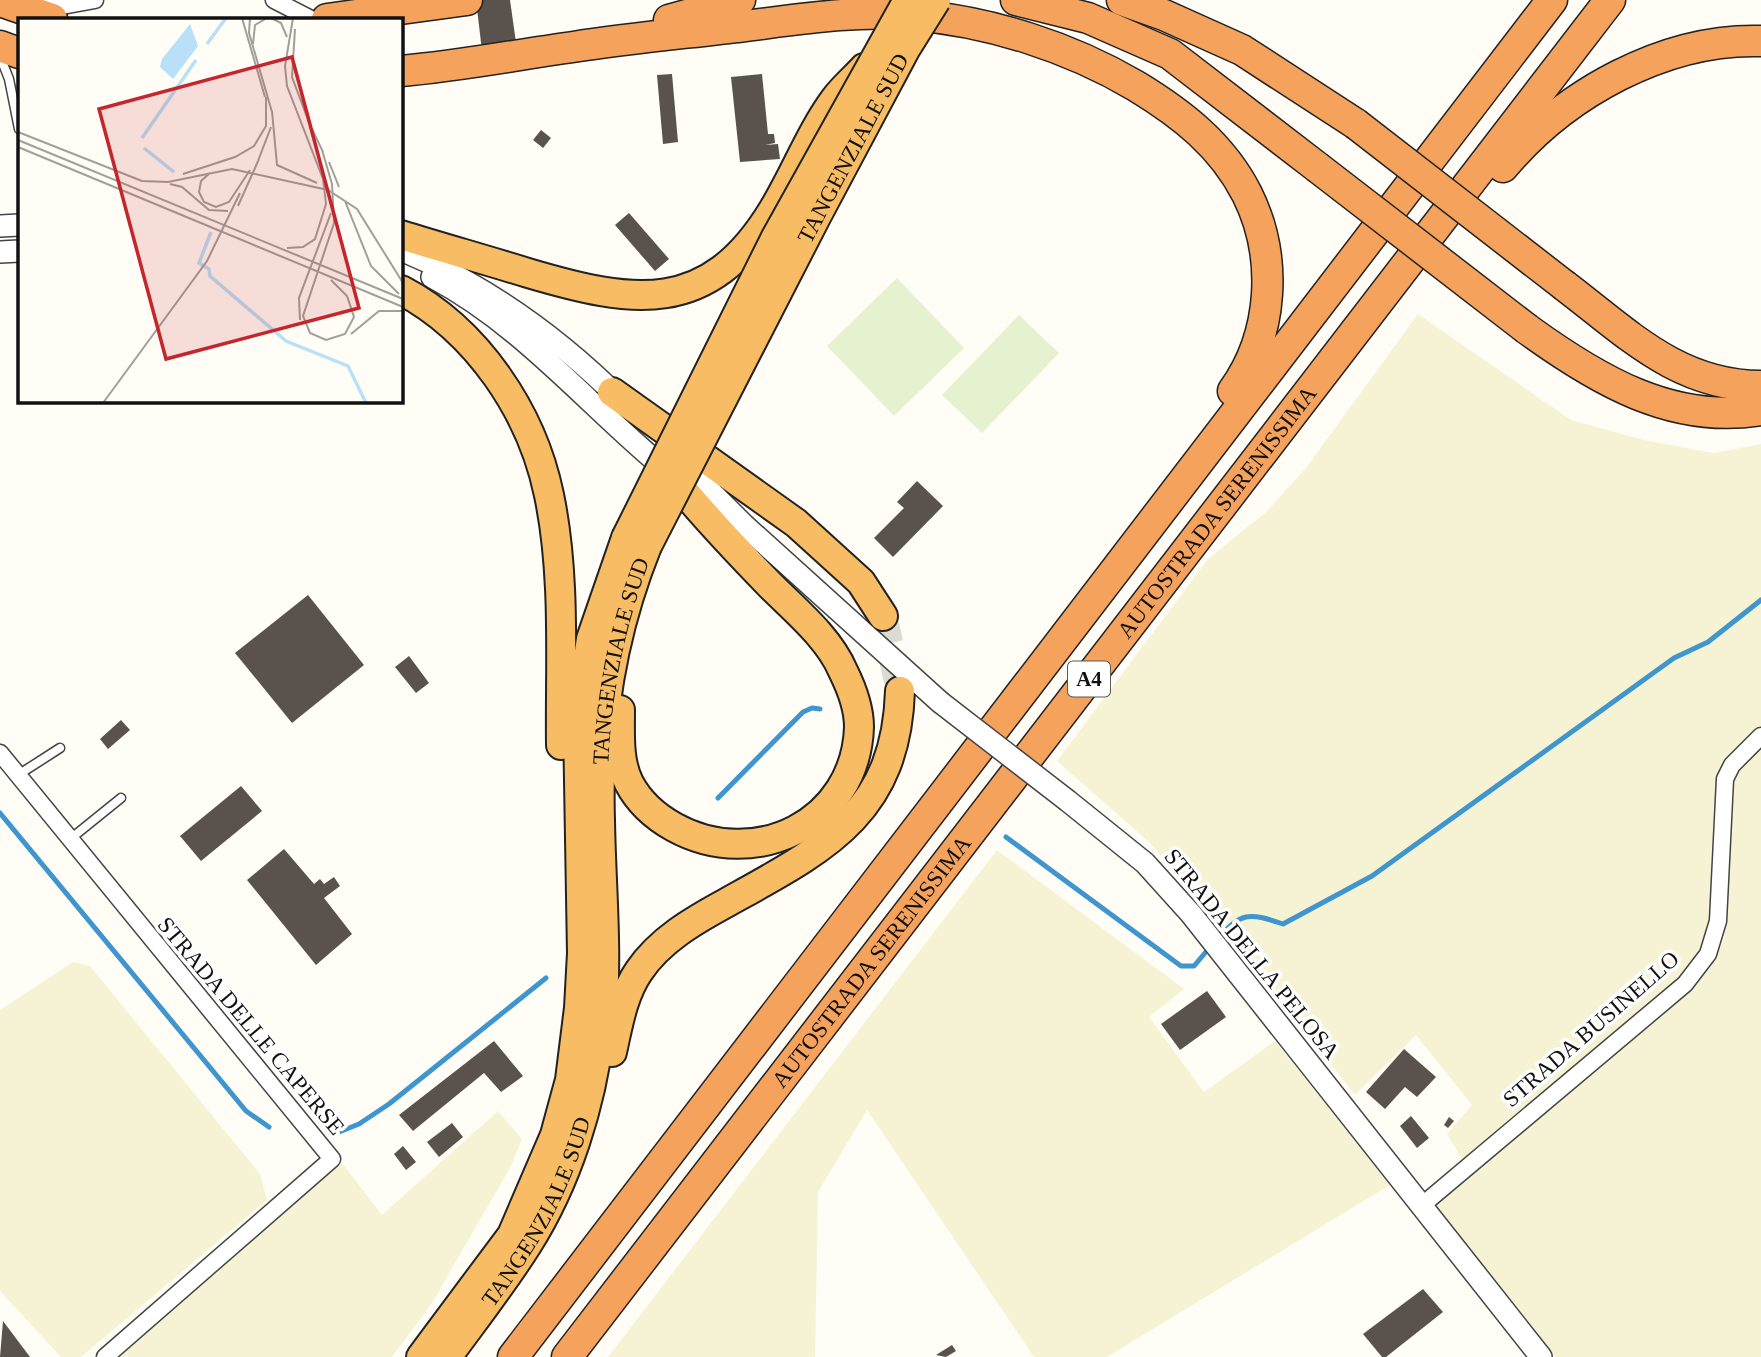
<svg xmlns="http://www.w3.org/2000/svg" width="1761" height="1357" font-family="'Times New Roman',serif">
<rect width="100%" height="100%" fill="#fffdf5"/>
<g fill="#f6f3d4">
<polygon points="1418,314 1571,420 1644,440 1713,453 1761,444 1761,729 1732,755 1712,919 1704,946 1691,969 1670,989 1463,1161 1447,1134 1472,1105 1416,1035 1355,1095 1257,970 1150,843 1057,761 1208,559 1267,511 1306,468"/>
<polygon points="1761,747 1761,1357 1553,1357 1432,1205 1711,967 1723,942 1727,921 1732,781 1739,766"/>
<polygon points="997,850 1184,989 1149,1017 1204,1092 1275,1041 1390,1185 1107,1357 1034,1357 867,1110 818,1192 815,1357 608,1357"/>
<polygon points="73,962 90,966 260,1174 267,1200 81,1357 61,1357 0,1291 0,1010"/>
<polygon points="498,1111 522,1139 510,1168 432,1303 392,1357 119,1357 342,1163 382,1215"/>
</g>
<g fill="#e6f2cf">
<polygon points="897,278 964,348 894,416 827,346"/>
<polygon points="1019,315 1059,353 982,433 942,395"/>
</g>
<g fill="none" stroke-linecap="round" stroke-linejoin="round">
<g stroke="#3f96cf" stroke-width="5">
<polyline points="718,798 803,712 812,708 820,709"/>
<polyline points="0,813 246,1111 269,1127"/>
<polyline points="1006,837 1181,966 1194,966 1210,947"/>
<path d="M1217 940C1241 912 1248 912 1283 924L1372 876 1674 658 1708 642 1761 600"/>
<polyline points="339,1132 359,1124 389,1104 546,978"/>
</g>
</g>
<g fill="#5a524d">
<polygon points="476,0 510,0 519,64 484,68"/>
<polygon points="672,74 678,142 663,144 657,75"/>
<polygon points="762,74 768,134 774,134 775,143 765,145 778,144 780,159 740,162 731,77"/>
<polygon points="541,130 551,138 543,148 533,140"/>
<polygon points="629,213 669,259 655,271 615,225"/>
<polygon points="917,481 943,506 893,557 874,538 904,508 897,502"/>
<polygon points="308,595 364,665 292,723 235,653"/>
<polygon points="409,656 429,683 416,693 395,667"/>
<polygon points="121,720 130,730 108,749 100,739"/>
<polygon points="241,786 262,811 201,861 180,836"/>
<polygon points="284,849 314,884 320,879 324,884 334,877 340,886 324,898 352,934 316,965 247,880"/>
<polygon points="1207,991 1226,1017 1180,1050 1161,1024"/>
<polygon points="494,1041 523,1076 501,1092 484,1073 413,1131 399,1115"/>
<polygon points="1404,1049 1436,1077 1417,1097 1405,1087 1385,1109 1366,1092"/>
<polygon points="1411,1116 1429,1138 1417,1148 1400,1126"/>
<polygon points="1449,1117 1454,1121 1448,1128 1444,1125"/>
<polygon points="452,1123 463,1137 439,1157 427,1142"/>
<polygon points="403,1146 416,1162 406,1170 394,1154"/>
<polygon points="1423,1289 1443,1312 1386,1357 1382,1357 1363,1334"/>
<polygon points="3,1321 30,1357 0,1357"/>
<polygon points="952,1345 956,1351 946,1357 936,1355"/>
</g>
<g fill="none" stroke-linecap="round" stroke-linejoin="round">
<polyline stroke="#dbdad3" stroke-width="28" stroke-dasharray="28 14" stroke-linecap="butt" points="883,616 898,681"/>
<g stroke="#444" stroke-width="11">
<g id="service">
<polyline points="0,56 9,79 19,129"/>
<polyline points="18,775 60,748"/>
<polyline points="69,840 121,798"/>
</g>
</g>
<g stroke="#444" stroke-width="19">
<g id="minor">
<polyline points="40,0 62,6 95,0"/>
<polyline points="274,0 311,19"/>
<polyline points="0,753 332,1159 105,1357"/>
<polyline points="1420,1207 1685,984 1708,954 1718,921 1725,779 1732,765 1761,736"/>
</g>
</g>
<g stroke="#444" stroke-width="24">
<g id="tertiary">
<polyline points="0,226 19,225"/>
<path d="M401 250C484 284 560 339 623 402"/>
<polyline points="0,252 19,251"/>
<path d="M432 277C526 327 590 408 671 474"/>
<polyline points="677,458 744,525 940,702"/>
<polyline points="1068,801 1145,863 1191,914 1541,1357"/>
</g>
</g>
<g stroke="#222" stroke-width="32">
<g id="trunk">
<path d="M401 235C443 248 486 260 528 273 633 304 708 317 773 210 795 174 810 133 835 99 843 88 855 78 864 68"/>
<path d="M401 290C477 330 532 412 549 495 566 576 560 663 561 745"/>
<polyline points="612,392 796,523 861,582 883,616"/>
<path d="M620 710C620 734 618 761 629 783 639 802 656 817 674 827 755 872 856 823 859 727 859 709 851 687 843 671 829 638 796 611 771 586 735 549 700 512 668 472"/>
<path d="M612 1052C618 1025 623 994 639 971 660 940 693 921 726 903 823 849 896 815 900 691"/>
<polyline points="421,1357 512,1235 555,1135 570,1080 579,1008 582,953 578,723 591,639 626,538"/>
<path id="s1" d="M447 1357C474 1320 503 1283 527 1245 567 1182 591 1105 600 1031 609 962 601 890 600 820 597 724 611 635 647 546"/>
</g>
</g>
<g stroke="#222" stroke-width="33">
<g id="motorway">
<polyline points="1016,0 1088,18 1170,54 1317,167"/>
<polyline points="1122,0 1164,15 1242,50 1356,124"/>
<polyline points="0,1 52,19"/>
<polyline points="327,19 467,0"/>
<polyline points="669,20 740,0"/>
<polyline points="0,46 19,53"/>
<path d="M401 71C459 66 515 55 573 47 630 38 688 33 745 26 801 19 857 10 913 15 989 21 1070 47 1136 86 1182 114 1222 145 1247 194 1278 256 1274 334 1233 391"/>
<path d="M1503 167C1564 94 1664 38 1761 41"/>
<path d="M1565 286C1627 333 1678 386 1761 386"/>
<path d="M1527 329C1596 379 1672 425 1761 410"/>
<polyline points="513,1357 1552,0"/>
<path id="s2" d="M567 1357 1610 0"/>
</g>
</g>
<use href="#service" stroke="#fff" stroke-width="8"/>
<use href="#minor" stroke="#fff" stroke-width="16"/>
<use href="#tertiary" stroke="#fff" stroke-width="21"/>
<use href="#trunk" stroke="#f7bc64" stroke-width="28"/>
<use href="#motorway" stroke="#f5a25d" stroke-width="30"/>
<g stroke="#444" stroke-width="24" stroke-linecap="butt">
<polyline id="tertiary-bridge" points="940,702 1068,801"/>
</g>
<g stroke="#222" stroke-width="32" stroke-linecap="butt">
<g id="trunk-bridge">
<polyline points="626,538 776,237 908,0"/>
<path id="s3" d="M647 546 816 217 906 48 936 0"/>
</g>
</g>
<g stroke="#222" stroke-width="33" stroke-linecap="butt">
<g id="motorway-bridge">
<polyline points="1356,124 1565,286"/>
<polyline points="1317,167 1527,329"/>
</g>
</g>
<use href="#tertiary-bridge" stroke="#fff" stroke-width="21"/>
<use href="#trunk-bridge" stroke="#f7bc64" stroke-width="28"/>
<use href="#motorway-bridge" stroke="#f5a25d" stroke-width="30"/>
</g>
<g text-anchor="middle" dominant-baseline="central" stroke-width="7" stroke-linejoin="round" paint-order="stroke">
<rect fill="#fff" stroke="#585858" stroke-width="2" x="1068" y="661.5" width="42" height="35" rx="5"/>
<g font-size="21" font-weight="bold" fill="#111">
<text x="1089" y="679">A4</text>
</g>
<g font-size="23" fill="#111" stroke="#fff">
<text stroke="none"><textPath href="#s3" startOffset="448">TANGENZIALE SUD</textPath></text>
<text stroke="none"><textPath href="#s2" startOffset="1066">AUTOSTRADA SERENISSIMA</textPath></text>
<text stroke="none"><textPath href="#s1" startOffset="738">TANGENZIALE SUD</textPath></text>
<text transform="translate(1252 954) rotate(51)">STRADA DELLA PELOSA</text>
<text stroke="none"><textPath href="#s2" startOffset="499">AUTOSTRADA SERENISSIMA</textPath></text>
<text transform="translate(251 1026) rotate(50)">STRADA DELLE CAPERSE</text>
<text transform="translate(1591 1029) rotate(-41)">STRADA BUSINELLO</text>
<text stroke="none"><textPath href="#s1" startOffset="172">TANGENZIALE SUD</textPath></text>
</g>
</g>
<g transform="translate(18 18)">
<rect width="385" height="385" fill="#fffdf5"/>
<path d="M172 6 180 28 155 61 142 49 144 41Z" fill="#b9e0f7"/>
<path fill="none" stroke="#b9e0f7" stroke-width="3.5" d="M189 26 208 0M124 120 178 42M126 130 156 154M193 214 181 245 191 251 192 258 268 323 330 348 348 385"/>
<path fill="none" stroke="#a09f9a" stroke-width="2" d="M224 0 247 79M232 0 231 15 254 94M253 0 263 5 269 19M277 11 274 59 292 107M235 26 237 7 249 0M254 93 259 147 299 165M294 111 305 134M0 114 124 163 150 164 214 151 310 172 339 191 385 265M0 122 385 281M0 129 385 289M304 132 314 166 316 205 285 298 292 315 308 322 327 316 336 299 329 278 313 262M240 143 253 109M311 144 321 169M192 155 183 163 181 174 186 184 198 189 211 184 232 152M165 156 217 139 236 128 248 108V79M152 166 164 169 191 192 210 193M327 183 353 248 381 276M220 188 241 141M269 230 285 229 297 221 308 186 305 161 269 68 267 48 275 0M282 302 281 280 313 195M333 316 361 293H385M85 385 189 243 222 175"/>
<path fill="#c4262e" fill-opacity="0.15" stroke="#c4262e" stroke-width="3.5" d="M274 39 341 290 148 341 81 91Z"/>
<rect width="385" height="385" fill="none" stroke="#111" stroke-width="3.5"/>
</g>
</svg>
